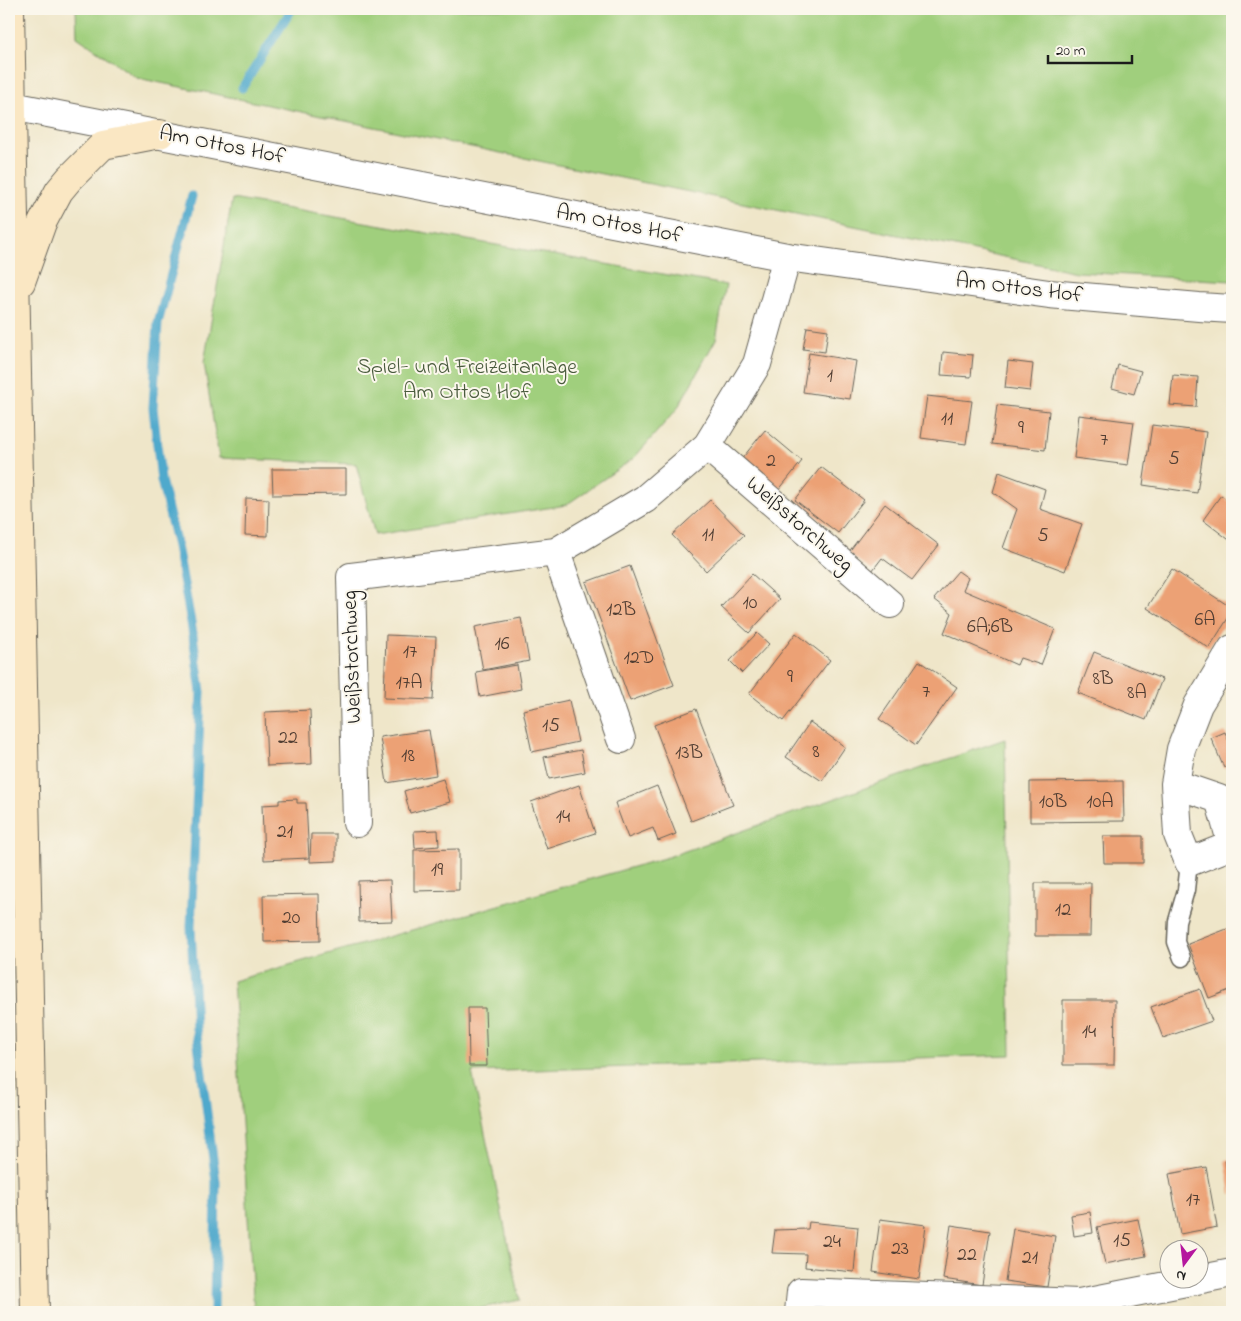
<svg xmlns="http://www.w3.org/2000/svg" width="1241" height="1321" font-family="'Indie Flower',sans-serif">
<rect width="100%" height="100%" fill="#fbf7ec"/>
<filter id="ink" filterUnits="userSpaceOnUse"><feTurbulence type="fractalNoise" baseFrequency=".02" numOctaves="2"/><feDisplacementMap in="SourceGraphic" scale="10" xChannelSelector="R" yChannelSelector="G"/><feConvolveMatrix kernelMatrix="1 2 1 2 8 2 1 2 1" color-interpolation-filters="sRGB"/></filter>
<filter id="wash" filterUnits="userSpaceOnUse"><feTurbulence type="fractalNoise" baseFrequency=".0096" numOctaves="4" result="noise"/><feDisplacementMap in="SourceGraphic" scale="20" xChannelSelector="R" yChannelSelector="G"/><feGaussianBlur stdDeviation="1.12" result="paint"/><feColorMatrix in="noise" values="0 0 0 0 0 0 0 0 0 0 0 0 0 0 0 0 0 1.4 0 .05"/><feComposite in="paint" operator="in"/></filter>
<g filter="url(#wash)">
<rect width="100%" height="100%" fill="#efe6c9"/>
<g fill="#a0cf7d" stroke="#5e764c">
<polygon points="76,9 1232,9 1232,281 1077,272 137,78 77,37"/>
<polygon points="232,199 726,285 716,339 677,409 634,458 566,505 375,535 356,464 219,458 204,363"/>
<polygon points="1005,739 1011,1055 472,1072 520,1300 462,1312 254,1312 233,981 668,857"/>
</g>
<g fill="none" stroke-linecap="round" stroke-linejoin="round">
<g stroke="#4fa9cc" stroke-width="9">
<polyline points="242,88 292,9"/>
<polyline points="192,196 158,323 153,408 161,480 177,546 191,622 201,692 191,927 196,1028 216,1182 214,1312"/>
</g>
</g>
<g id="blocks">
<g fill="#eca175">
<polygon points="807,327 828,330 825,352 803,349"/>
<polygon points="943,352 973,355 971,377 941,375"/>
<polygon points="809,353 856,361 850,399 803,392"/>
<polygon points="1008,361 1033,364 1030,391 1005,388"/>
<polygon points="1118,365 1141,371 1134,394 1112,388"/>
<polygon points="1173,375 1198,377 1196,407 1170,405"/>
<polygon points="927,396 972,401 966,444 921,438"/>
<polygon points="997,405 1049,411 1045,450 992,444"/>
<polygon points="1079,415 1134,422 1128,465 1074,458"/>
<polygon points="1152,425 1206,432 1197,493 1143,485"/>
<polygon points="765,430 802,461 778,491 740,461"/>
<polygon points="821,467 864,500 838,533 795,500"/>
<polygon points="272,469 346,469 346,494 273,495"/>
<polygon points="999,472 1045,489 1040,509 1082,524 1065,571 1003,548 1017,509 993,492"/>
<polygon points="1221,495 1232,503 1232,542 1203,520"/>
<polygon points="246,498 269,499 268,536 245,535"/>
<polygon points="710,500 744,535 706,571 672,535"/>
<polygon points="885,504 939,545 912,580 882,558 872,571 848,553"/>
<polygon points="630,566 674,685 630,701 586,582"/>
<polygon points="1172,569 1232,608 1232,612 1209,648 1147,608"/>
<polygon points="958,571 968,578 963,590 1055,629 1041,665 1020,658 1017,665 944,633 952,613 934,599"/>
<polygon points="752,574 780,599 749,633 721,607"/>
<polygon points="521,618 529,661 483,670 475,627"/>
<polygon points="757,633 769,644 742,673 730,661"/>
<polygon points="796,633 830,660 783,721 749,694"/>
<polygon points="386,635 436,637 433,700 384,698"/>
<polygon points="1094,652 1162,679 1146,720 1078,693"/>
<polygon points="919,661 957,687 916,745 879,719"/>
<polygon points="517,665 521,689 480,697 476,672"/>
<polygon points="569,700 578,742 532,752 523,710"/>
<polygon points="696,709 733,805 691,821 654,725"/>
<polygon points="310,710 312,764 267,766 265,712"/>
<polygon points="810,722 845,747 822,781 786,757"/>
<polygon points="429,730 436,775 387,783 380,737"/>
<polygon points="1225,732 1232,749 1232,764 1224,768 1211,738"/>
<polygon points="581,750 585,772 549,779 544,757"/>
<polygon points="443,779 450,802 410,813 404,791"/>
<polygon points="1123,781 1124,821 1030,822 1030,782"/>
<polygon points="579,785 595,833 547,849 531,802"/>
<polygon points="657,786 676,834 658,841 653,828 628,838 615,803"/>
<polygon points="297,799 297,803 306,803 309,858 264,860 262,805 279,804 279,800"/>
<polygon points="438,830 439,846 415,848 414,831"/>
<polygon points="311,834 336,834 336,861 310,862"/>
<polygon points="1103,836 1143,836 1143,863 1104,863"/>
<polygon points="459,849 459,890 414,891 414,850"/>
<polygon points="390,880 392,921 359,922 358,881"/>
<polygon points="1035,883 1091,883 1090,936 1035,936"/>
<polygon points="319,894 320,941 264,942 263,895"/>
<polygon points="1232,927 1232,989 1209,998 1188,944"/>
<polygon points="1200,989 1212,1021 1163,1038 1151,1007"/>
<polygon points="1063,1000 1115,1000 1114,1065 1063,1065"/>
<polygon points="468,1008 485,1008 487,1066 469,1066"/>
<polygon points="1232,1159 1232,1194 1231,1194 1225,1160"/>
<polygon points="1206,1167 1217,1227 1180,1234 1169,1174"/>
<polygon points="1090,1212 1093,1233 1074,1236 1071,1215"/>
<polygon points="880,1219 926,1225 919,1279 873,1272"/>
<polygon points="1138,1219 1146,1256 1105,1264 1097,1227"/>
<polygon points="809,1222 858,1227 854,1272 805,1267 806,1254 772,1253 775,1230 808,1229"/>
<polygon points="951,1225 990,1231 982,1285 943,1279"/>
<polygon points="1013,1229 1055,1236 1047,1287 1005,1281"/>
<polygon points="719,1308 748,1311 748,1312 718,1312"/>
</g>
</g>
</g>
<g filter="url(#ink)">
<use href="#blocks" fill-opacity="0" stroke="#666359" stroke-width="1"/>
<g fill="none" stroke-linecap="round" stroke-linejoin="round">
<g stroke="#666359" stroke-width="19">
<polyline id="lane" points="1182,958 1176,942 1177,921 1186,890 1189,862"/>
</g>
<g stroke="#666359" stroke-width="30">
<g id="street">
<polyline points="12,106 787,257 1049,294 1199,307 1232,309"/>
<polyline points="707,446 890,604"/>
<polyline points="556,552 621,739"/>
<polyline points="1175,784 1219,799 1232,845 1189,862 1178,835 1175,784 1181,749 1198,705 1232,649"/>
<polyline points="357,823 351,577 556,552 645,499 707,446 757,364 787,257"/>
<polyline points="799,1312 801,1292 1079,1303"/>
<polyline points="1078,1312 1079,1303 1232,1273"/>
</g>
</g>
<g stroke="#666359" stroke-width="30">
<g id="secondary">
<polyline points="10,9 35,1312"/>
<polyline points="21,282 42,223 59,191 69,179 103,145 160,134"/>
</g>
</g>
<use href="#lane" stroke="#fff" stroke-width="16"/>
<use href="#street" stroke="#fff" stroke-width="28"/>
<use href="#secondary" stroke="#fae7c3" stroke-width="28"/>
</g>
</g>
<g text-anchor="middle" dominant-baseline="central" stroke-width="4" stroke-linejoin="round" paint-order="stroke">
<g font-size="20" fill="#503d32">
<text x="830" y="376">1</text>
<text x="947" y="419">11</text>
<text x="1021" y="428">9</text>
<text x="1104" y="440">7</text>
<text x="1174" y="459">5</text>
<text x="771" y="461">2</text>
<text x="708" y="535">11</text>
<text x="1043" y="536">5</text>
<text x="750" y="603">10</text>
<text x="621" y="610">12B</text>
<text x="1205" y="620">6A</text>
<text x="990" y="627">6A;6B</text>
<text x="502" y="644">16</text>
<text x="410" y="652">17</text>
<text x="639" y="658">12D</text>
<text x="790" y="677">9</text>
<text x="1103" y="679">8B</text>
<text x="409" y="683">17A</text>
<text x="926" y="692">7</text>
<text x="1137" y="693">8A</text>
<text x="551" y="726">15</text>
<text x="288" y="738">22</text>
<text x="816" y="752">8</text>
<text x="689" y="753">13B</text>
<text x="408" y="756">18</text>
<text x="1053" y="802">10B</text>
<text x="1100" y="802">10A</text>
<text x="563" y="817">14</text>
<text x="285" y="832">21</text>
<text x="437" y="870">19</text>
<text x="1063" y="910">12</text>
<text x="291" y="918">20</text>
<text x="1089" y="1032">14</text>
<text x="1193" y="1200">17</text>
<text x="1122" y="1241">15</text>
<text x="832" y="1242">24</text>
<text x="900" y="1249">23</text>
<text x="967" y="1255">22</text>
<text x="1030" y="1258">21</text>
</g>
<g font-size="22" fill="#1c1c1c" stroke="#fbf7ec">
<text transform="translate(222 146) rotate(11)">Am Ottos Hof</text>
<text transform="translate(619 225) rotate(11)">Am Ottos Hof</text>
<text transform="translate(1019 289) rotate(7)">Am Ottos Hof</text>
<text transform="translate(799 525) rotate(41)">Weißstorchweg</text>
<text transform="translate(353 657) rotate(-92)">Weißstorchweg</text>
</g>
<g font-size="22" fill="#4a5b3e" stroke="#fbf7ec">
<text x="467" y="368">Spiel- und Freizeitanlage<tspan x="467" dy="25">Am Ottos Hof</tspan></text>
</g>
</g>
<rect width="1241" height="1321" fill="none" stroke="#fbf7ec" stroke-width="30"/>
<g transform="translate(1184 1264) rotate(195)"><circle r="24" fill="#fbf7ec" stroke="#a29f99"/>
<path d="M0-4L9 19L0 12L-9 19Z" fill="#b5179e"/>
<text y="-8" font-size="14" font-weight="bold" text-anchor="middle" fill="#1c1c1c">N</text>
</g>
<path d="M1048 55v8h84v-8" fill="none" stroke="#1c1c1c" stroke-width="2.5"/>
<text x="1056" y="55" font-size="15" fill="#1c1c1c" stroke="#fbf7ec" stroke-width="4" paint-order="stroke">20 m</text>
</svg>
